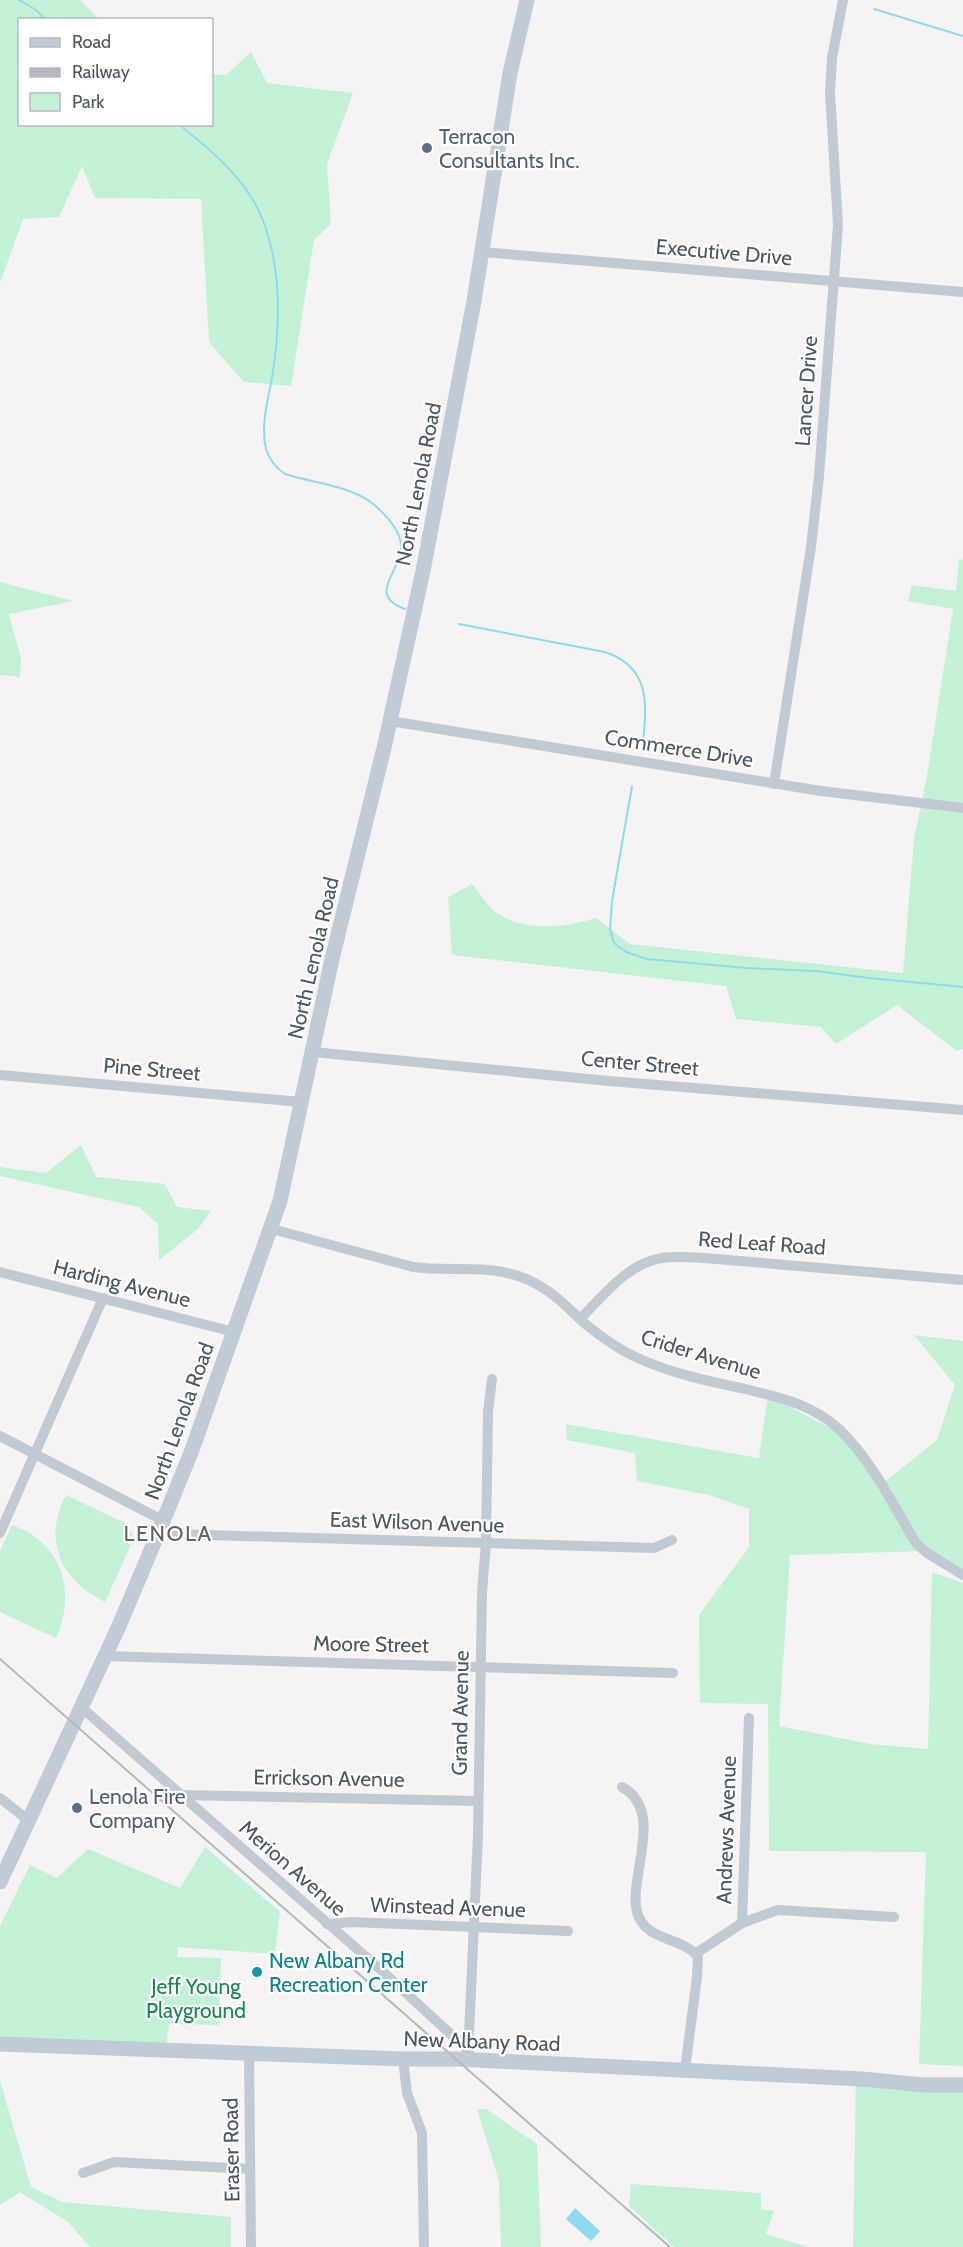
<svg xmlns="http://www.w3.org/2000/svg" width="963" height="2247" font-family="Cabin,sans-serif">
<rect width="100%" height="100%" fill="#f5f3f3"/>
<g fill="#c3f1d5">
<polygon points="0,0 80,0 99,19 20,20 20,124 212,124 212,74 226,75 251,52 267,83 353,93 327,164 331,224 314,240 291,386 244,382 209,342 201,199 95,198 82,166 59,217 23,219 0,283"/>
<path d="M959 559 963 560V1049L957 1051 897 1005 836 1044 821 1027 736 1019 726 986 452 955 448 897 472 884C480 893 489 909 500 915 528 932 566 927 596 918L630 944 903 973 914 839 927 776 953 609 908 601 912 585 956 591Z"/>
<polygon points="0,582 73,601 9,614 21,659 20,677 0,675"/>
<polygon points="81,1145 96,1177 165,1184 177,1207 211,1211 198,1229 159,1260 158,1224 139,1207 0,1176 0,1167 46,1173"/>
<polygon points="914,1335 963,1341 963,1570 927,1551 790,1555 779,1726 870,1744 928,1749 932,1572 963,1583 963,2066 919,2064 926,1852 769,1851 768,1704 700,1703 699,1615 749,1547 749,1509 709,1495 637,1481 635,1453 567,1440 566,1424 759,1458 768,1395 845,1436 878,1487 937,1440 955,1385"/>
<path d="M66 1495 127 1524 134 1538 105 1602C61 1580 42 1541 66 1495Z"/>
<path d="M12 1525C62 1543 77 1591 56 1638L0 1612V1551Z"/>
<polygon points="205,1847 280,1912 275,1954 178,1947 177,1957 221,1958 219,2025 169,2024 166,2049 0,2043 0,1926 30,1865 57,1878 88,1849 180,1888"/>
<polygon points="856,2079 963,2083 963,2247 853,2247"/>
<polygon points="0,2081 31,2187 62,2202 231,2217 231,2247 90,2247 68,2222 20,2192 0,2205"/>
<polygon points="477,2109 486,2109 537,2144 541,2247 501,2247 499,2181"/>
<polygon points="631,2184 761,2193 761,2209 774,2211 766,2234 808,2247 674,2247 629,2206"/>
</g>
<polygon fill="#90daee" points="575,2208 600,2231 591,2241 566,2219"/>
<g fill="none" stroke-linecap="round" stroke-linejoin="round">
<g stroke="#90daee" stroke-width="2">
<polyline points="19,0 36,10 46,20"/>
<polyline points="874,9 963,36"/>
<path d="M178 124C212 150 250 183 264 223 281 269 280 325 273 372 269 396 260 425 266 449 269 459 277 469 285 474 313 483 348 485 372 503 384 513 402 531 401 548 401 571 366 595 405 609"/>
<path d="M459 624 605 652C650 667 647 703 643 741"/>
<polyline points="632,786 612,901 610,929 614,943 626,952 647,959 747,968 816,971 869,978 963,987"/>
</g>
<g stroke="#c1cad2" stroke-width="10">
<polyline points="482,252 963,292"/>
<polyline points="390,721 821,791 963,808"/>
<polyline points="774,784 811,547 819,476 838,225 830,93 832,58 843,0"/>
<polyline points="313,1052 609,1081 963,1110"/>
<polyline points="0,1075 301,1102"/>
<path d="M272 1229 413 1267C448 1272 487 1264 521 1277 547 1286 564 1304 583 1322 601 1337 619 1350 640 1359 671 1373 707 1381 741 1388 777 1397 811 1403 840 1430 872 1461 893 1505 916 1543L927 1553 963 1575"/>
<polyline points="0,1272 234,1332"/>
<path d="M580 1319C603 1296 628 1263 662 1258 675 1256 690 1257 704 1258L963 1280"/>
<polyline points="0,1436 164,1521"/>
<polyline points="159,1531 173,1534 654,1548 672,1540"/>
<polyline points="0,1533 103,1298"/>
<polyline points="105,1656 673,1673"/>
<polyline points="81,1707 381,1970 469,2051"/>
<path d="M622 1787C666 1811 628 1876 637 1912 645 1942 682 1936 698 1957L697 1977 685 2070"/>
<polyline points="180,1795 478,1801"/>
<polyline points="0,1798 28,1820"/>
<polyline points="742,1923 778,1910 894,1917"/>
<polyline points="327,1924 351,1922 568,1931"/>
<polyline points="695,1954 742,1923 749,1718"/>
<polyline points="466,2047 469,2035 478,1834 482,1592 486,1543 488,1412 492,1379"/>
<polyline points="249,2052 251,2247"/>
<polyline points="403,2059 407,2093 422,2133 424,2247"/>
<polyline points="83,2173 114,2162 250,2169"/>
</g>
<g stroke="#c1cbd6" stroke-width="15">
<polyline points="0,1882 119,1626 162,1524 192,1450 280,1201 332,959 384,748 423,571 474,301 510,73 527,0"/>
<polyline points="0,2044 403,2059 455,2059 862,2079 924,2085 963,2085"/>
</g>
<polyline stroke="#b5b8bd" stroke-width="2" points="0,1659 670,2247"/>
</g>
<g fill="#5c6f8a" stroke="#fff" stroke-width="2">
<circle cx="427" cy="148" r="6"/>
<circle cx="77" cy="1808" r="6"/>
</g>
<circle fill="#0f9aa8" stroke="#fff" stroke-width="2" cx="257" cy="1972" r="6"/>
<g text-anchor="middle" dominant-baseline="central" stroke-width="4.5" stroke-linejoin="round" paint-order="stroke">
<g font-size="21" fill="#4e5e75" stroke="#fff" text-anchor="start">
<text x="439" y="136">Terracon<tspan x="439" dy="24">Consultants Inc.</tspan></text>
<text x="89" y="1796">Lenola Fire<tspan x="89" dy="24">Company</tspan></text>
</g>
<g font-size="21" fill="#4a5661" stroke="#fff">
<text transform="translate(724 252) rotate(5)">Executive Drive</text>
<text transform="translate(806 391) rotate(-86)">Lancer Drive</text>
<text transform="translate(418 484) rotate(-79)">North Lenola Road</text>
<text transform="translate(679 748) rotate(9)">Commerce Drive</text>
<text transform="translate(313 958) rotate(-77)">North Lenola Road</text>
<text transform="translate(640 1063) rotate(5)">Center Street</text>
<text transform="translate(152 1069) rotate(5)">Pine Street</text>
<text transform="translate(762 1243) rotate(4)">Red Leaf Road</text>
<text transform="translate(122 1283) rotate(14)">Harding Avenue</text>
<text transform="translate(701 1354) rotate(17)">Crider Avenue</text>
<text transform="translate(179 1421) rotate(-70)">North Lenola Road</text>
<text transform="translate(417 1522) rotate(2)">East Wilson Avenue</text>
<text transform="translate(371 1644) rotate(1)">Moore Street</text>
<text transform="translate(460 1713) rotate(-89)">Grand Avenue</text>
<text transform="translate(329 1778) rotate(1)">Errickson Avenue</text>
<text transform="translate(726 1830) rotate(-88)">Andrews Avenue</text>
<text transform="translate(293 1868) rotate(41)">Merion Avenue</text>
<text transform="translate(448 1907) rotate(2)">Winstead Avenue</text>
<text transform="translate(482 2041) rotate(2)">New Albany Road</text>
<text transform="translate(231 2150) rotate(-91)">Eraser Road</text>
</g>
<g font-size="21" fill="#0d838f" stroke="#fff" text-anchor="start">
<text x="269" y="1960">New Albany Rd<tspan x="269" dy="24">Recreation Center</tspan></text>
</g>
<g font-size="21" fill="#17864f" stroke="#fff">
<text x="196" y="1986">Jeff Young<tspan x="196" dy="24">Playground</tspan></text>
</g>
<g font-size="22" letter-spacing="1.5" fill="#5f6368" stroke="#fff">
<text x="168" y="1533">LENOLA</text>
</g>
</g>
<rect x="18" y="18" width="195" height="108" fill="#ffffff" stroke="#b7bbc0" stroke-width="1.5"/>
<rect x="30" y="38" width="30" height="9" fill="#c1cbd6" stroke="#b7bbc0" stroke-width="1.5"/>
<text x="72" y="48" font-size="18" fill="#4a5661">Road</text>
<rect x="30" y="68" width="30" height="9" fill="#b5b8bd" stroke="#b7bbc0" stroke-width="1.5"/>
<text x="72" y="78" font-size="18" fill="#4a5661">Railway</text>
<rect x="30" y="93" width="30" height="18" fill="#c3f1d5" stroke="#b7bbc0" stroke-width="1.5"/>
<text x="72" y="108" font-size="18" fill="#4a5661">Park</text>
</svg>
